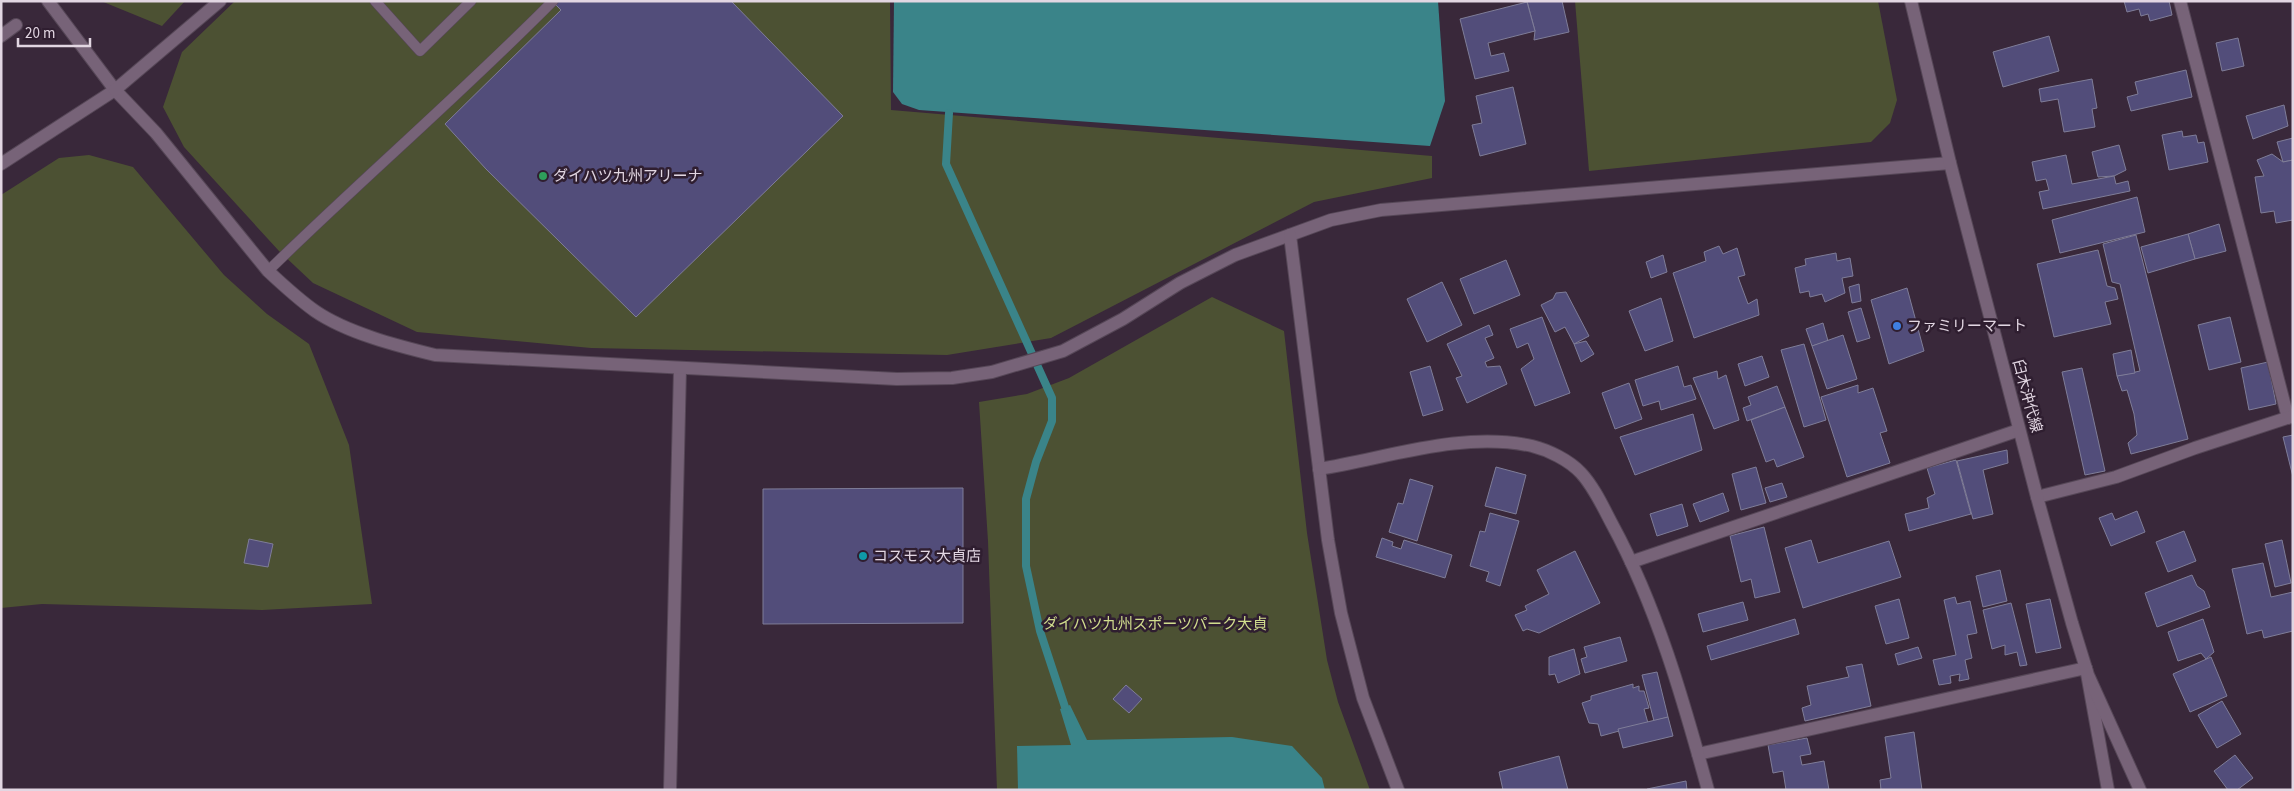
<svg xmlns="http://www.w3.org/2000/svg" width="2294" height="791" font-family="'Source Sans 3','Noto Sans JP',sans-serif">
<rect width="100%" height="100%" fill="#39283a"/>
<g fill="#4c5133">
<polygon points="101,1 185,1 162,26"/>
<polygon points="235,1 890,1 891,110 1432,156 1432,178 1314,202 1051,338 947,355 591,348 417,332 313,283 279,251 184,147 163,107 182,52"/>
<polygon points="1575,1 1878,1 1897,100 1890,123 1871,142 1589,171"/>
<polygon points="89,155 133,167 224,275 267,314 309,344 349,445 372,604 262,610 42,604 1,608 1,195 59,158"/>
<polygon points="1212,297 1284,331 1307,533 1327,660 1338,702 1370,790 997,790 988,541 979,402 1027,394 1069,378"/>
</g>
<g fill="#3a8489">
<polygon points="894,1 1438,1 1445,101 1430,146 919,110 902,104 893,92"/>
<polygon points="1070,705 1087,740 1232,737 1292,746 1322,778 1325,790 1018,790 1017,746 1071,745 1060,709"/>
</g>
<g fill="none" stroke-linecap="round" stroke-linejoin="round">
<polyline stroke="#3a8489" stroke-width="8" points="949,113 946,164 1052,398 1052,421 1036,462 1026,499 1026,566 1040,631 1065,707"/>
</g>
<g fill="#524d7a" stroke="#7f7d98">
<polygon points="552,1 731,1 843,116 636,317 486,169 445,124 561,10"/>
<polygon points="1562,1 1569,32 1534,40 1535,31 1527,1"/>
<polygon points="2124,1 2169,1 2172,15 2150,21 2148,14 2141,16 2139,9 2127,12"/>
<polygon points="1527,2 1535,31 1488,43 1491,56 1504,53 1509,71 1475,79 1460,19"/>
<polygon points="2049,36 2059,71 2003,87 1993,52"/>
<polygon points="2238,38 2244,66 2222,71 2216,43"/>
<polygon points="2186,70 2192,97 2131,111 2127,97 2138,94 2135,82"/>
<polygon points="2092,79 2097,108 2092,109 2095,127 2064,132 2058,99 2041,102 2039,89"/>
<polygon points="1513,87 1526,144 1480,156 1472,125 1482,123 1476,96"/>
<polygon points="2284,105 2288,126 2253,139 2246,116"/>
<polygon points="2182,131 2183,137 2196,135 2198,143 2204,142 2208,162 2169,170 2162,135"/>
<polygon points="2293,138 2293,160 2283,162 2277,142"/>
<polygon points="2119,145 2126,170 2114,176 2098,177 2092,152"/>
<polygon points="2272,154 2283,162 2293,160 2293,220 2276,223 2274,211 2261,213 2255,177 2264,176 2257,160"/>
<polygon points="2066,155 2072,184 2114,176 2116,184 2128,181 2130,191 2043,209 2039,192 2049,190 2046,179 2036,181 2032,162"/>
<polygon points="2137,197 2145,232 2060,253 2052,220"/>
<polygon points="2219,224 2226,251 2195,259 2188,234"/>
<polygon points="2188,234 2195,259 2148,273 2141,247"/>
<polygon points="2136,235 2188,439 2131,454 2128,443 2137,435 2134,414 2127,390 2122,391 2117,376 2140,371 2120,284 2112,282 2103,244"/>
<polygon points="1719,246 1723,254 1737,248 1745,275 1738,277 1748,304 1757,299 1759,315 1694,338 1673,273 1706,261 1704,252"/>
<polygon points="2098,250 2107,286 2115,288 2118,299 2105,302 2111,324 2054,337 2037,264"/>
<polygon points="1836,253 1837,261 1850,258 1853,276 1842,278 1845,293 1825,302 1822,294 1810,297 1809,291 1800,293 1795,268 1806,265 1805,259"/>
<polygon points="1663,255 1667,272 1651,278 1646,262"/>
<polygon points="1506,260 1520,295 1474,314 1460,279"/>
<polygon points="1442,282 1462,325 1427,342 1407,299"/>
<polygon points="1859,284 1861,301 1852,303 1849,287"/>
<polygon points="1907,288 1924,351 1889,364 1871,300"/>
<polygon points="1566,292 1589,336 1574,344 1565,327 1555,332 1541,305 1553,299 1556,293"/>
<polygon points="1661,298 1673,341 1645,351 1629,311"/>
<polygon points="1861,308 1870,338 1857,342 1848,312"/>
<polygon points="1542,317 1570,393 1535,406 1521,369 1534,359 1528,343 1517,348 1510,329"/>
<polygon points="2230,317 2241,362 2209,370 2198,325"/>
<polygon points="1823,323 1828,341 1812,346 1806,329"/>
<polygon points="1489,325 1493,335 1485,338 1494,358 1485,362 1487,367 1500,366 1507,384 1467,403 1456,378 1462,376 1447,344"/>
<polygon points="1843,335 1857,379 1827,389 1812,346"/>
<polygon points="1586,341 1594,354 1581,362 1574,344"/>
<polygon points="1804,344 1826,420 1804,427 1781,350"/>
<polygon points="2131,350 2135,373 2117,376 2113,354"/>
<polygon points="1762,356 1769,377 1745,386 1738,364"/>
<polygon points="2268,362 2276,404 2249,410 2241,368"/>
<polygon points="1430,366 1443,410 1423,416 1410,372"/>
<polygon points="1678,366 1684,387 1691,385 1696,399 1661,410 1659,401 1643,406 1635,380"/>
<polygon points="2082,368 2105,471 2085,475 2062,372"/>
<polygon points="1717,371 1718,379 1726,375 1739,420 1714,429 1693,378"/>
<polygon points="1629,383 1642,419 1615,429 1602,393"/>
<polygon points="1858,385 1858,393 1873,388 1887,431 1880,433 1890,463 1847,477 1821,397"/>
<polygon points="1777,386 1785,407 1747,421 1743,408 1751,405 1748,397"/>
<polygon points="1785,407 1804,457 1777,467 1774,459 1766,462 1751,420"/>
<polygon points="1693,414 1702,450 1635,475 1620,437"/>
<polygon points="2293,435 2293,477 2283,437"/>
<polygon points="2007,450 2008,463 1983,470 1993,514 1973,519 1957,461"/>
<polygon points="1956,460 1971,514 1909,531 1905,514 1929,508 1927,498 1935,494 1927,468"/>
<polygon points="1496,467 1526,475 1516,514 1485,506"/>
<polygon points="1756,467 1766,503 1741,510 1732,474"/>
<polygon points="1410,479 1433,486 1417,541 1389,532 1398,503 1403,504"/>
<polygon points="1782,483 1787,497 1770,502 1765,488"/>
<polygon points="963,488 963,623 763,624 763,489"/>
<polygon points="1723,493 1729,511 1700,522 1693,504"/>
<polygon points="1682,504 1688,526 1657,536 1650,514"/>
<polygon points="2137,511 2145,532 2111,546 2099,518 2112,513 2115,520"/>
<polygon points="1490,513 1519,521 1500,586 1486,581 1489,572 1470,566 1480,531 1485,532"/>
<polygon points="1764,527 1780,592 1755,598 1751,579 1741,582 1730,536"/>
<polygon points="2184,531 2196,561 2168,572 2156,542"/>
<polygon points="1382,538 1393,542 1392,546 1401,549 1404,540 1452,555 1445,578 1376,557"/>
<polygon points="249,539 273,544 268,567 244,563"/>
<polygon points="1811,540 1818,563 1889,541 1901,577 1803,608 1785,548"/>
<polygon points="2282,540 2291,583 2275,587 2265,544"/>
<polygon points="1575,551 1600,603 1539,633 1527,629 1523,631 1515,615 1527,610 1525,606 1549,594 1537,570"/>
<polygon points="2263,563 2271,597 2293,592 2293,631 2264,638 2262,630 2247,634 2232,569"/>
<polygon points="2000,570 2007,601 1983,607 1976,576"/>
<polygon points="2192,575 2197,586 2204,591 2210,607 2157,627 2145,593"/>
<polygon points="1955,597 1957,604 1970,601 1977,633 1967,635 1972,658 1965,660 1969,679 1959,681 1960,674 1950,676 1951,683 1939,685 1933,660 1956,655 1944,600"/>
<polygon points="1899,599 1909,638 1886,644 1875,606"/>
<polygon points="2050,599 2061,648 2036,653 2026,604"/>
<polygon points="1743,602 1748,620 1703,632 1698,614"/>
<polygon points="2011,603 2027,665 2020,666 2017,652 2005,655 2005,645 1992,649 1983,610"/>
<polygon points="1795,619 1799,634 1711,660 1707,646"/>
<polygon points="2203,619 2214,652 2206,659 2201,653 2178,661 2168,632"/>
<polygon points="1620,637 1627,661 1585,673 1581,659 1587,657 1584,647"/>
<polygon points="1918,647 1922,658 1898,665 1895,654"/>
<polygon points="1574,649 1580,674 1558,683 1555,674 1549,675 1549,657"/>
<polygon points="2211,657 2227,696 2190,712 2173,674"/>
<polygon points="1862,664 1871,706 1805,721 1802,708 1811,705 1807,686 1849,677 1846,667"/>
<polygon points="1657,672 1668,717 1654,721 1642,675"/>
<polygon points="1633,684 1633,688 1639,686 1639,691 1644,691 1649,708 1644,709 1648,723 1601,736 1598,724 1589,723 1582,703 1591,700 1591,696"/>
<polygon points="1126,685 1142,699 1129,713 1113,699"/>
<polygon points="2222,701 2241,734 2217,748 2198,715"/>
<polygon points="1668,717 1673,736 1623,748 1618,729"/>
<polygon points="1914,732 1922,790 1881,790 1880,780 1891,778 1885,737"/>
<polygon points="1807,738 1811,754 1800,756 1802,765 1824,761 1829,790 1786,790 1783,771 1773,773 1768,745"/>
<polygon points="2235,755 2253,778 2237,790 2228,790 2214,771"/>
<polygon points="1559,756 1568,790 1503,790 1499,772"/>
<polygon points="1686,781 1687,790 1647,790 1647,789"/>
</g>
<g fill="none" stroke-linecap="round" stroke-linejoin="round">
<g stroke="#564757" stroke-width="11">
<g id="service">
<polyline points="375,1 420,51 471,1"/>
<path d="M268 271C362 179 461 94 553 1"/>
</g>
</g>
<g stroke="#564757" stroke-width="14">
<g id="minor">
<polyline points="2180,1 2288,418"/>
<polyline points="1,36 16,25"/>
<polyline points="1,164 115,90"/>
<polyline points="2037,497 2116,477 2195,448 2293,416"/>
<polyline points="1631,562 2019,430"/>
<polyline points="1698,754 2086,668 2108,790"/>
<polyline points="670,790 680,369"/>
</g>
</g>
<g stroke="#564757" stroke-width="14">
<g id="tertiary">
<path d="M48 1 115 90 156 133 268 271C283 285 298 299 315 311 347 333 398 346 435 355L897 379 952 378 992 372 1063 351 1123 319 1180 283 1235 255 1331 220 1381 210 1950 163"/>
<polyline points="115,90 220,1"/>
<polyline points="1290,235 1328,540 1341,613 1363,698 1398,790"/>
<path d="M1319 469C1388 458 1461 431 1532 446 1548 450 1569 460 1581 473 1594 487 1603 507 1612 524 1657 607 1683 699 1708 790"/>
</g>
</g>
<g stroke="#564757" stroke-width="14">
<polyline id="secondary" points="1911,1 1950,163 2037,497 2072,623 2088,675 2140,790"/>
</g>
<use href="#service" stroke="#776378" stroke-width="10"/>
<use href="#minor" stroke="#776378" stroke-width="12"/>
<use href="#tertiary" stroke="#776378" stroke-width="12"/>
<use href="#secondary" stroke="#776378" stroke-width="12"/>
</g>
<circle fill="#2e9e5b" stroke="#2f1e30" stroke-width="2" cx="543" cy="176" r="5"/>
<circle fill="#3f7fe0" stroke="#2f1e30" stroke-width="2" cx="1897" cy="326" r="5"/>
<circle fill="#0f9aa8" stroke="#2f1e30" stroke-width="2" cx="863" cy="556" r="5"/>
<g text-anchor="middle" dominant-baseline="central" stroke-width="5" stroke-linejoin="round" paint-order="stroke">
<g font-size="15" fill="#e2d6e2" stroke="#2f1e30" text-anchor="start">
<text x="553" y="176">ダイハツ九州アリーナ</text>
<text x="1907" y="326">ファミリーマート</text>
<text x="873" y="556">コスモス 大貞店</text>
</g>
<g font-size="15" fill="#e2d6e2" stroke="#2f1e30">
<text transform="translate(2027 396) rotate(75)">臼木沖代線</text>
</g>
<g font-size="15" fill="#d1dd8d" stroke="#2f1e30">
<text x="1155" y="624">ダイハツ九州スポーツパーク大貞</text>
</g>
</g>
<rect width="2294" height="791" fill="none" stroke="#e2d6e2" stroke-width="5"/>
<path d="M18 38v8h72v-8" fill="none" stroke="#e2d6e2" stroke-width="2.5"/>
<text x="25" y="38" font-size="15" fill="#e2d6e2" stroke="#2f1e30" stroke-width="4" paint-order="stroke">20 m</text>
</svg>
